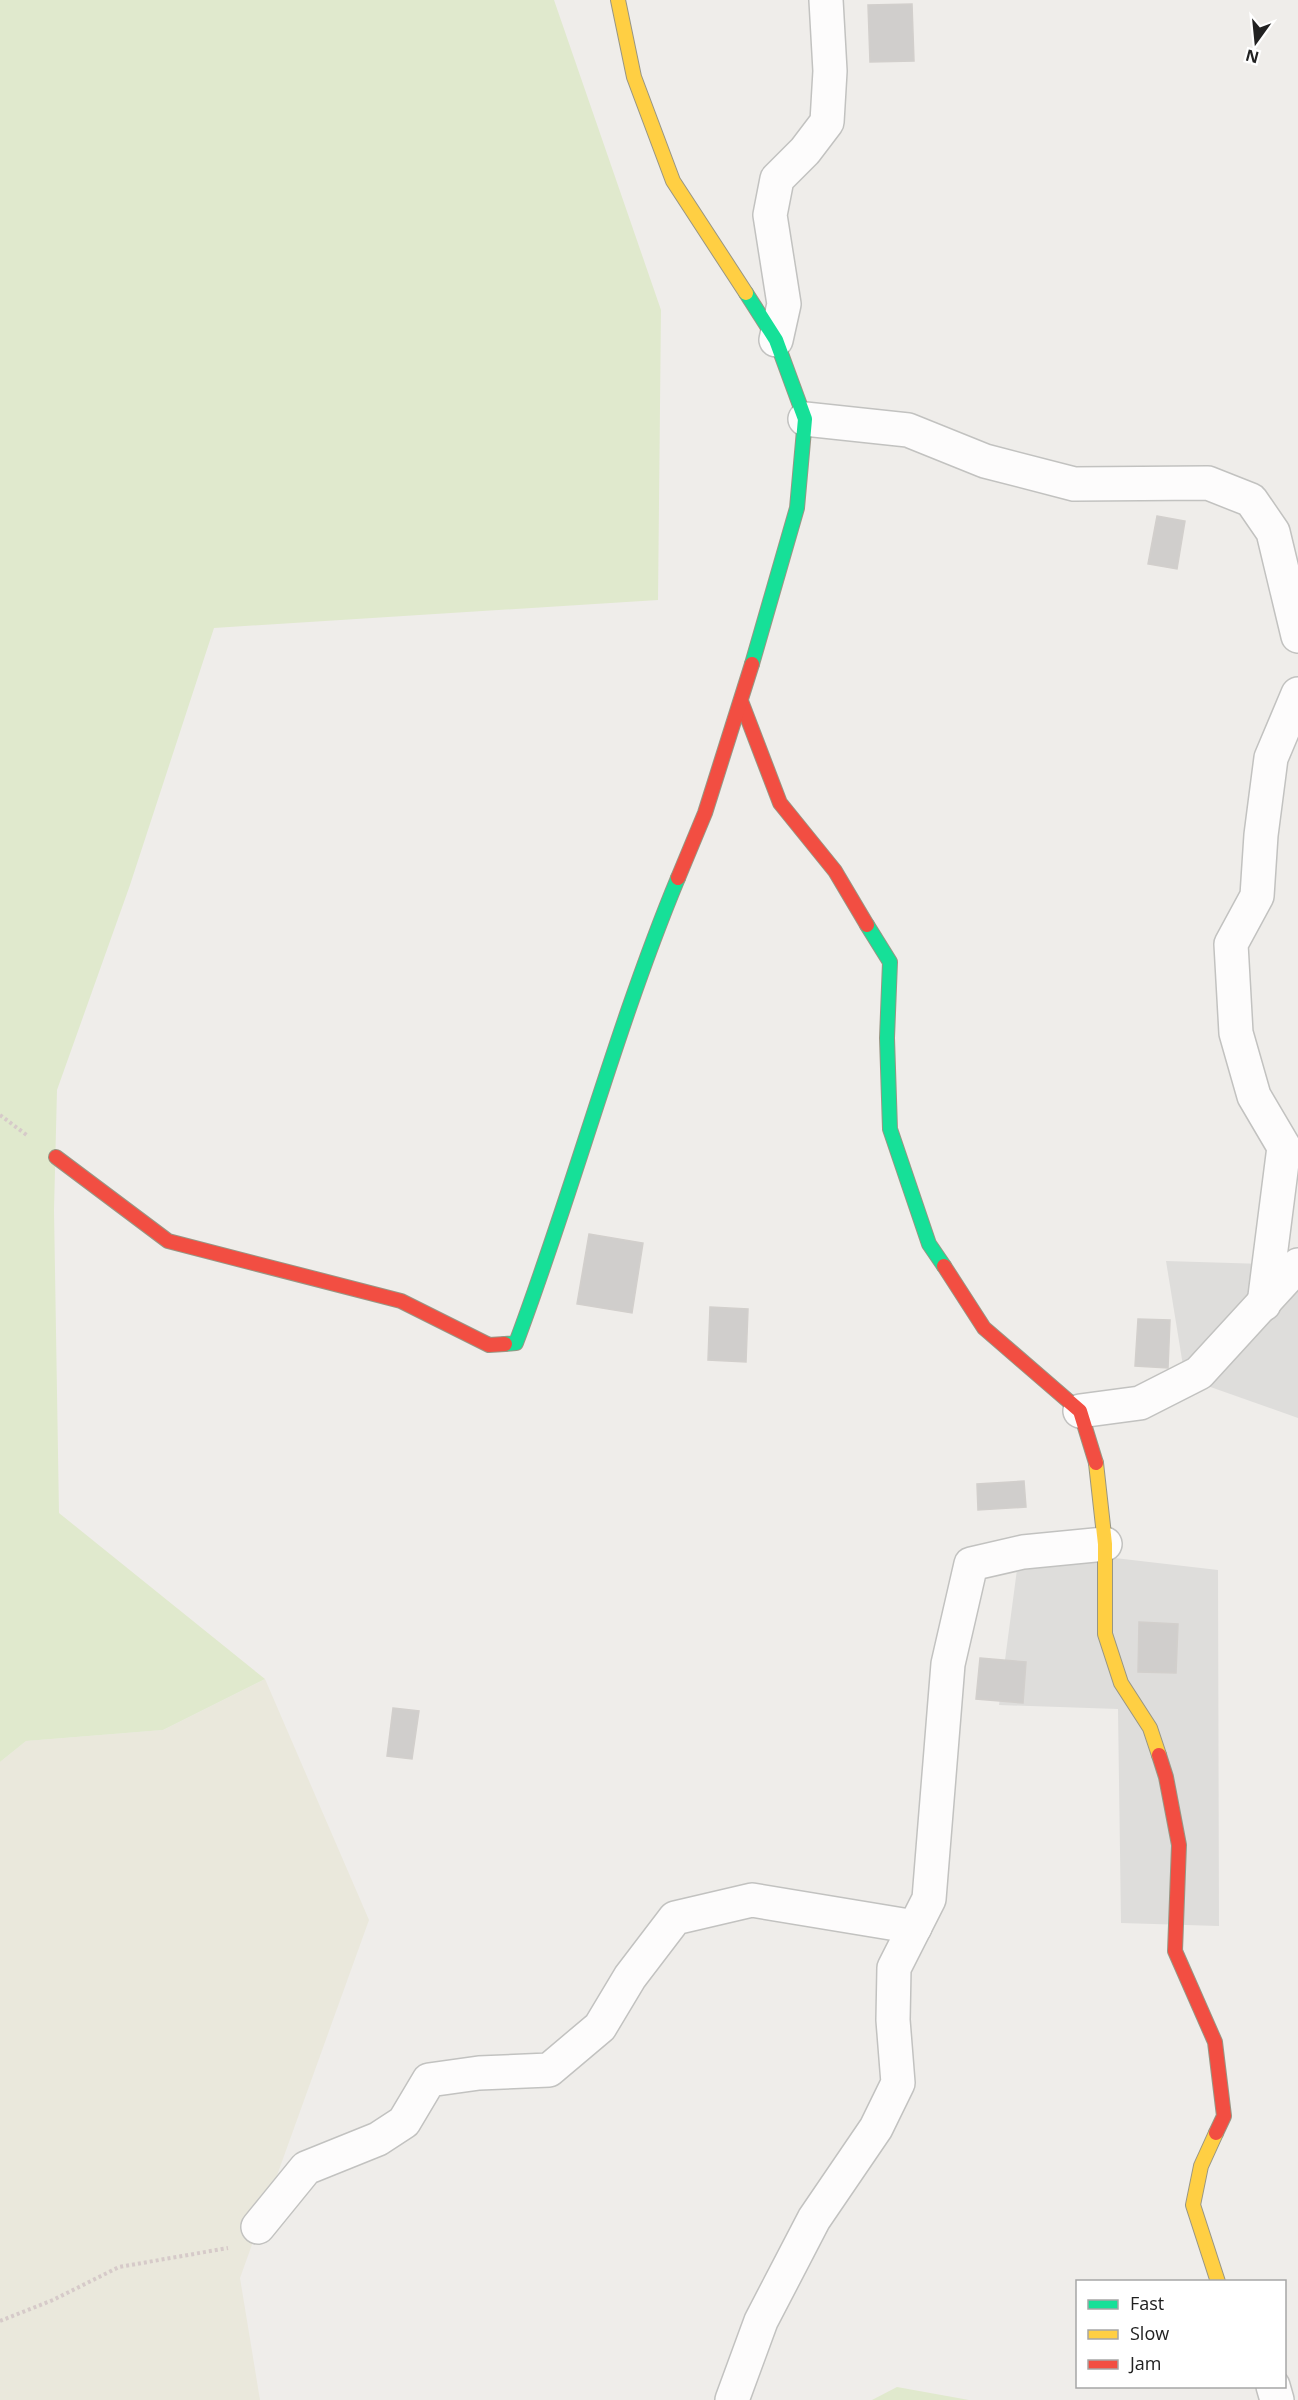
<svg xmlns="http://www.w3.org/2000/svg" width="1298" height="2400" font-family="'Open Sans',sans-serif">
<rect width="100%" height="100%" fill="#efedea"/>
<g fill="#dedddb">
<polygon points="1166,1261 1298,1265 1298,1418 1185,1378"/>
<polygon points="1020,1547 1218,1570 1219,1926 1121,1923 1118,1709 999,1705"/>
</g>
<polygon fill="#eae8dc" points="265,1679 369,1920 240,2278 260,2400 0,2400 0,1762 26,1741 163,1730"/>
<g fill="#e0e9cd">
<polygon points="0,0 554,0 661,310 658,600 214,628 130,885 57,1090 54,1210 59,1513 265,1679 163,1730 26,1741 0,1762"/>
<polygon points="897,2387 969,2400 872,2400"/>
</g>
<g fill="#d0cecc" stroke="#d2cfcc" stroke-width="1.5">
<polygon points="912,4 914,61 870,62 868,5"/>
<polygon points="1157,516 1185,521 1177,569 1148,564"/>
<polygon points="589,1234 643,1243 632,1313 577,1304"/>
<polygon points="710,1307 748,1309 746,1362 708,1360"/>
<polygon points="1138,1319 1170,1320 1168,1368 1135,1366"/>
<polygon points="1024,1481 1026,1507 978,1510 977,1484"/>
<polygon points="1139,1622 1178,1624 1176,1673 1138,1672"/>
<polygon points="980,1658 1026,1662 1023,1703 976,1699"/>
<polygon points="393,1708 419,1711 412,1759 387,1756"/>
</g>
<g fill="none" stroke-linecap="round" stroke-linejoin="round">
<g stroke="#c2c2c0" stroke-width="36">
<g id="street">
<polyline points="776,340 784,304 770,215 777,179 805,151 827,122 830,71 826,0"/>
<polyline points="805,419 908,430 985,461 1074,484 1208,483 1251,500 1273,532 1298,636"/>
<polyline points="1264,1304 1284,1147 1254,1096 1236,1033 1231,944 1257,896 1261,835 1271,758 1298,694"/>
<polyline points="1080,1411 1140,1403 1199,1373 1298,1265"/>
<polyline points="258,2227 306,2168 378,2139 404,2122 429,2080 479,2073 549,2070 600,2027 630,1977 675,1918 752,1900 915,1927"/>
<polyline points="1273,2386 1277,2400"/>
<polyline points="732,2400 761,2321 814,2219 876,2128 898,2083 893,2020 894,1968 929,1899 948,1664 971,1564 1023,1552 1105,1544"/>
</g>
</g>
<g stroke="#989684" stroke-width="16">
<g id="fast">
<polyline points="746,293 776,340 805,419 797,508 752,664"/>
<polyline points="867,925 890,962 887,1038 890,1129 929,1244 944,1266"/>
<path d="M505 1344 516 1343C574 1189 615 1030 678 878"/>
</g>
</g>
<g stroke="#989684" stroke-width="16">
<g id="slow">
<polyline points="618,0 634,77 673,181 746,293"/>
<polyline points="1096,1463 1105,1544 1105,1634 1121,1683 1150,1728 1159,1755"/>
<polyline points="1216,2133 1201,2166 1193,2205 1218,2282"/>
</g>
</g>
<g stroke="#989684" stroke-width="16">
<g id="jam">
<polyline points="741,701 780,803 835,871 867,925"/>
<polyline points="678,878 705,813 752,664"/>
<polyline points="56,1157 168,1241 401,1301 489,1345 505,1344"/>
<polyline points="944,1266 984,1328 1080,1411 1096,1463"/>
<polyline points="1159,1755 1166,1777 1179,1845 1175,1951 1215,2042 1224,2116 1216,2133"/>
</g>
</g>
<g stroke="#d6cac9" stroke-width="4" stroke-dasharray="3 3" stroke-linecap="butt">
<polyline points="0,1115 28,1136"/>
<polyline points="0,2321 53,2300 119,2267 228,2248"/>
</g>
<use href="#street" stroke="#fdfcfc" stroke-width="33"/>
<use href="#fast" stroke="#16e098" stroke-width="14"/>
<use href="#slow" stroke="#ffcf43" stroke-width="14"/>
<use href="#jam" stroke="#f24e42" stroke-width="14"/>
</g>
<rect x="1076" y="2280" width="210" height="108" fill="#ffffff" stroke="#a6a6a6" stroke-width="1.5"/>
<rect x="1088" y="2300" width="30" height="9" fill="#16e098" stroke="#a6a6a6" stroke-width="1.5"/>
<text x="1130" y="2310" font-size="18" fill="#212121">Fast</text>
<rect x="1088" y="2330" width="30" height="9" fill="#ffcf43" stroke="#a6a6a6" stroke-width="1.5"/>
<text x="1130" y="2340" font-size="18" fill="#212121">Slow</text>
<rect x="1088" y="2360" width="30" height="9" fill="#f24e42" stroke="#a6a6a6" stroke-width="1.5"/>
<text x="1130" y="2370" font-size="18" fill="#212121">Jam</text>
<g transform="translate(1256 42) rotate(195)" stroke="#ffffff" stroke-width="4.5" paint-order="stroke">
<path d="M0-4.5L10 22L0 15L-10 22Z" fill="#212121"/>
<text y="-9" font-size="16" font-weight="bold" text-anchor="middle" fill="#212121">N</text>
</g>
</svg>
